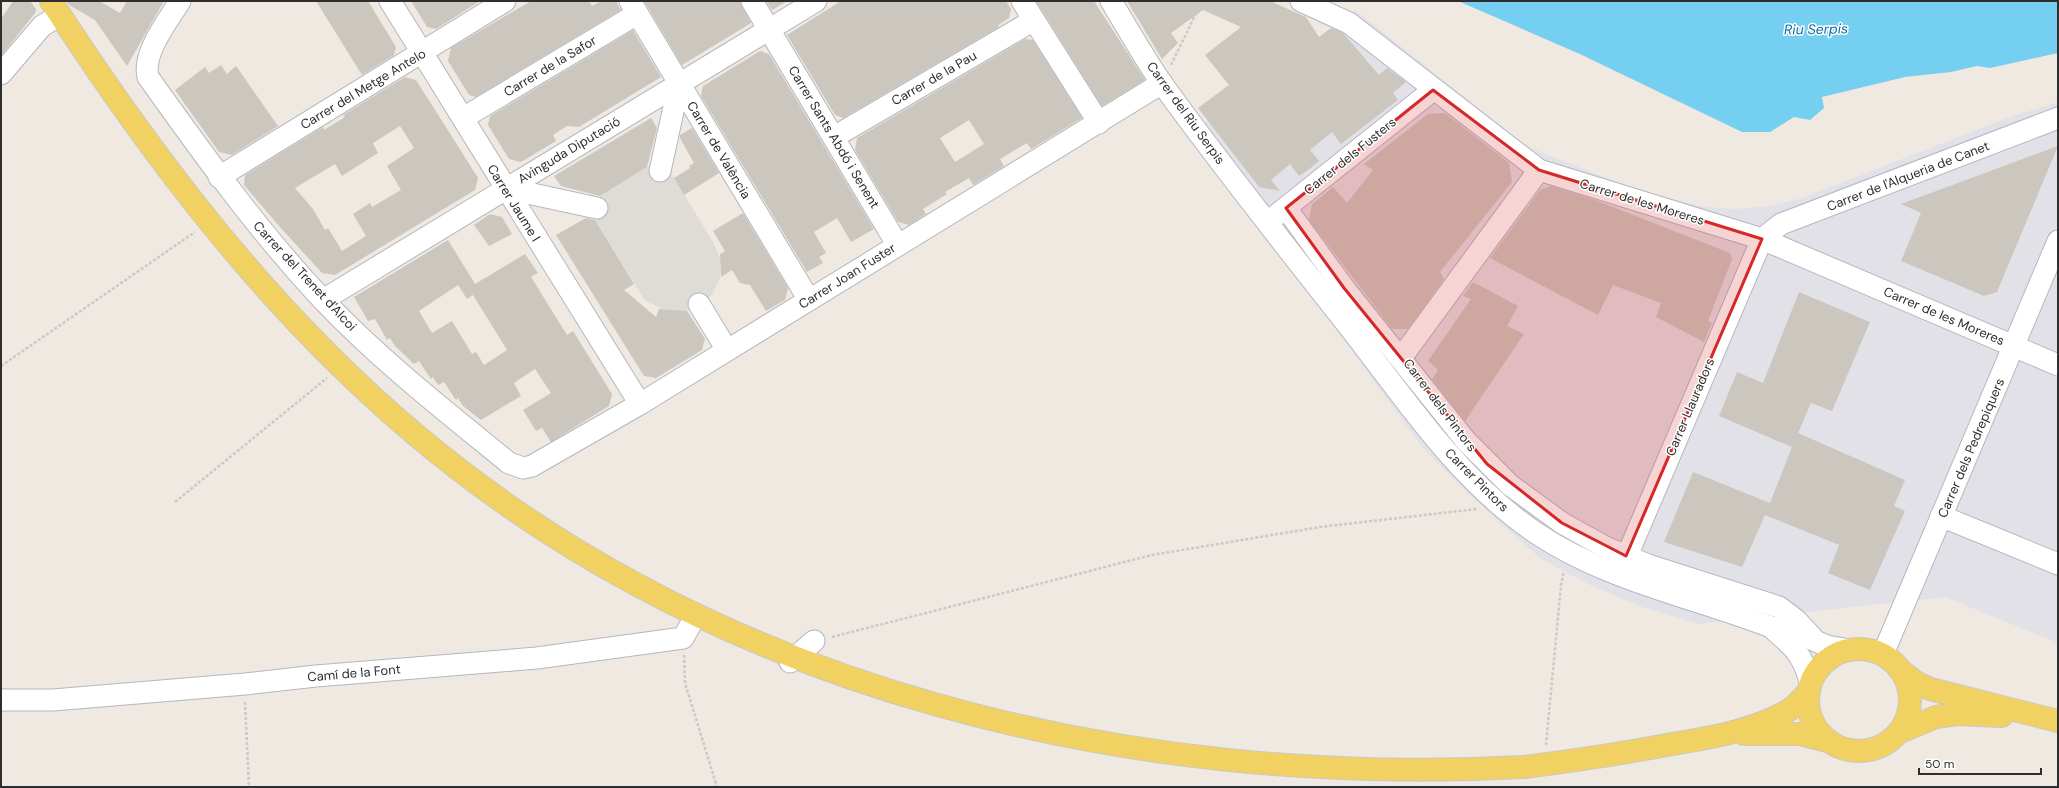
<svg xmlns="http://www.w3.org/2000/svg" width="2059" height="788" font-family="'DM Sans',sans-serif">
<rect width="100%" height="100%" fill="#efe9e1"/>
<polygon fill="#e3e1e8" points="1355,10 1528,147 1619,183 1653,194 1705,207 1736,209 1770,206 1802,198 2010,117 2058,102 2058,643 1945,597 1699,624 1642,607 1592,586 1540,558 1505,527 1460,486 1423,448 1343,339 1187,136"/>
<polygon fill="#dfdcd8" points="647,167 671,173 713,242 720,258 720,278 712,295 687,311 663,310 644,299 595,220 600,196"/>
<polygon fill="#75cff0" points="1458,1 2058,1 2058,53 1990,68 1977,66 1951,72 1905,77 1822,97 1824,108 1810,120 1794,117 1770,132 1742,132 1582,55"/>
<g fill="#cbc7bf" fill-rule="evenodd">
<polygon points="13,1 30,1 36,9 35,13 1,56 1,19"/>
<polygon points="66,1 99,1 120,13 127,1 164,1 127,66 95,20 69,5"/>
<polygon points="316,1 368,1 396,47 394,55 362,75"/>
<polygon points="411,1 480,1 436,29 427,27"/>
<polygon points="531,1 589,1 592,6 601,1 616,1 621,10 476,97 469,95 448,61 451,48"/>
<polygon points="644,1 740,1 751,23 682,65"/>
<polygon points="766,1 787,1 772,10"/>
<polygon points="841,1 1006,1 1011,9 1009,18 998,25 999,27 843,118 835,115 787,35"/>
<polygon points="1036,1 1094,1 1145,80 1102,106"/>
<polygon points="1127,1 1270,1 1306,17 1319,37 1331,28 1343,33 1379,75 1387,68 1406,82 1393,93 1398,100 1341,144 1332,132 1310,150 1319,161 1308,170 1299,176 1290,164 1271,180 1280,191 1259,187 1198,108 1229,85 1205,55 1241,27 1203,10 1171,33 1178,43 1162,59"/>
<polygon points="633,30 661,77 579,127 567,126 553,135 556,141 521,162 509,159 488,125 490,116"/>
<path d="M1025 39 1033 40 1082 118 1031 149 1027 143 1000 159 1004 166 973 185 969 178 945 192 947 194 923 209 926 214 909 225 898 222 855 150 857 138ZM969 120 984 144 955 162 940 138Z"/>
<polygon points="760,51 769,54 874,229 851,242 837,218 814,232 826,253 819,257 823,263 807,272 701,96 703,86"/>
<polygon points="221,65 227,74 236,66 278,126 232,155 219,152 175,90 205,67 209,73"/>
<path d="M405 77 416 80 456 143 478 178 475 190 335 275 322 273 279 226 244 185 245 175 323 127 324 130 345 117 343 115ZM400 126 414 148 387 166 401 190 372 207 370 203 353 214 366 236 342 251 328 228 325 230 313 209 295 188 335 164 342 176 378 153 373 143Z"/>
<polygon points="1445,113 1509,163 1512,182 1440,272 1444,279 1408,329 1392,329 1309,220 1312,204 1333,187 1347,203 1373,170 1364,164 1428,114"/>
<polygon points="651,118 657,128 647,167 600,196 561,186 554,176"/>
<polygon points="692,128 719,173 684,195 674,178 690,168 689,166 694,163 680,138 680,135"/>
<polygon points="2058,146 1997,292 1984,296 1901,261 1921,213 1901,204"/>
<polygon points="1551,186 1595,200 1730,253 1732,259 1708,321 1712,323 1704,342 1656,317 1661,303 1613,285 1598,315 1490,258 1540,190"/>
<polygon points="743,213 788,288 785,300 766,311 750,285 740,283 732,270 721,277 720,254 725,251 713,231"/>
<polygon points="490,214 502,217 512,234 489,246 474,225"/>
<polygon points="586,218 595,220 634,284 624,290 656,317 659,309 687,311 705,339 702,350 656,378 644,376 556,235"/>
<path d="M448 240 475 284 525 254 538 273 531 277 567 335 573 331 612 394 609 406 551 442 542 428 536 431 523 410 551 393 535 369 514 383 521 396 481 420 463 406 458 398 456 400 444 382 438 385 433 377 431 379 419 361 414 364 395 346 390 338 387 340 375 319 368 321 354 297ZM458 285 467 299 473 295 507 350 484 365 476 352 472 354 452 321 432 333 419 311Z"/>
<polygon points="1473,282 1518,306 1507,326 1524,334 1465,421 1432,379 1438,370 1428,361 1471,299 1463,296"/>
<polygon points="1799,292 1870,322 1832,411 1811,403 1798,433 1905,480 1894,506 1905,511 1870,590 1828,573 1839,545 1765,515 1742,567 1664,542 1693,472 1770,503 1792,447 1719,416 1737,372 1763,383"/>
</g>
<g fill="none" stroke-linecap="round" stroke-linejoin="round">
<g stroke="#b4b7c1" stroke-width="23">
<g id="minor">
<path d="M180 1C168 21 142 53 148 77 203 154 258 231 323 300 380 360 445 411 509 463L523 468 532 466 640 404 1162 83"/>
<polyline points="390,1 640,404"/>
<polyline points="630,1 809,300"/>
<polyline points="752,1 897,244"/>
<polyline points="1022,1 1099,123"/>
<path d="M1111 1C1128 29 1144 58 1163 85 1223 168 1287 248 1350 328 1406 400 1459 481 1536 533 1606 580 1693 597 1771 627L1793 631 1827 646 1850 650"/>
<polyline points="1301,1 1349,23 1539,170 1762,239 2058,365"/>
<polyline points="1,74 42,26 60,15"/>
<polyline points="463,118 637,14"/>
<polyline points="834,137 1034,20"/>
<polyline points="660,171 679,84"/>
<polyline points="219,177 505,1"/>
<polyline points="505,188 597,208"/>
<polyline points="1286,208 1344,288 1466,441 1510,485 1562,523 1605,547 1648,565 1779,607 1796,620 1812,637"/>
<polyline points="1274,217 1433,90"/>
<polyline points="323,300 816,1"/>
<polyline points="699,304 727,350"/>
<polyline points="1401,358 1539,170"/>
<polyline points="1941,516 2058,564"/>
<polyline points="1621,570 1762,239 1781,224 2058,118"/>
<path d="M1773 629C1796 649 1802 654 1811 684"/>
<polyline points="1883,654 2058,241"/>
<polyline points="790,662 814,641"/>
<polyline points="1,700 53,700 245,684 316,676 537,658 683,638 695,617"/>
</g>
</g>
<g stroke="#c9c9c9" stroke-width="24">
<g id="major">
<path d="M51 1C154 160 270 312 416 435 719 690 1130 788 1524 767 1572 761 1619 754 1667 745 1708 738 1749 732 1786 712 1795 707 1802 699 1809 691"/>
<circle cx="1859" cy="700" r="51"/>
<polyline points="1900,670 1917,683 1930,689 2058,721"/>
<polyline points="1900,732 1936,717 1957,714 2002,716"/>
<polyline points="1744,734 1800,734 1828,741"/>
</g>
</g>
<g stroke="#c9c9c9" stroke-width="2.5" stroke-dasharray="3 2" stroke-linecap="butt">
<polyline points="1171,65 1202,1"/>
<polyline points="1,366 195,232"/>
<polyline points="175,502 327,378"/>
<polyline points="832,637 1152,555 1320,527 1477,509"/>
<polyline points="684,655 685,683 717,787"/>
<polyline points="2057,670 2058,670"/>
<polyline points="245,702 249,787"/>
<polyline points="1546,745 1561,585 1564,571"/>
</g>
<use href="#minor" stroke="#fff" stroke-width="21"/>
<use href="#major" stroke="#f2d163" stroke-width="22"/>
</g>
<path fill="#d62828" fill-opacity="0.2" stroke="#d62828" stroke-width="3" stroke-linejoin="round" d="M1433 90 1539 170 1762 239 1626 556 1562 523 1487 464 1344 288 1286 208Z"/>
<g text-anchor="middle" dominant-baseline="central" stroke-width="3" stroke-linejoin="round" paint-order="stroke">
<g font-size="13" fill="#2e2e2e" stroke="#fff">
<text transform="translate(550 66) rotate(-31)">Carrer de la Safor</text>
<text transform="translate(934 78) rotate(-30)">Carrer de la Pau</text>
<text transform="translate(363 89) rotate(-31)">Carrer del Metge Antelo</text>
<text transform="translate(1186 113) rotate(54)">Carrer del Riu Serpis</text>
<text transform="translate(834 137) rotate(59)">Carrer Sants Abdó i Senent</text>
<text transform="translate(569 150) rotate(-31)">Avinguda Diputació</text>
<text transform="translate(719 150) rotate(59)">Carrer de València</text>
<text transform="translate(1350 156) rotate(-39)">Carrer dels Fusters</text>
<text transform="translate(1908 176) rotate(-21)">Carrer de l'Alqueria de Canet</text>
<text transform="translate(1642 202) rotate(17)">Carrer de les Moreres</text>
<text transform="translate(514 203) rotate(58)">Carrer Jaume I</text>
<text transform="translate(305 276) rotate(47)">Carrer del Trenet d'Alcoi</text>
<text transform="translate(847 276) rotate(-32)">Carrer Joan Fuster</text>
<text transform="translate(1944 316) rotate(23)">Carrer de les Moreres</text>
<text transform="translate(1440 405) rotate(53)">Carrer dels Pintors</text>
<text transform="translate(1690 407) rotate(-67)">Carrer Llauradors</text>
<text transform="translate(1971 448) rotate(-67)">Carrer dels Pedrepiquers</text>
<text transform="translate(1477 480) rotate(45)">Carrer Pintors</text>
<text transform="translate(354 673) rotate(-5)">Camí de la Font</text>
</g>
<g font-size="14" font-style="italic" fill="#0d6fa3" stroke="#fff">
<text transform="translate(1816 29) rotate(-1)">Riu Serpis</text>
</g>
</g>
<rect width="2059" height="788" fill="none" stroke="#2e2e2e" stroke-width="4"/>
<path d="M1919 768v6h122v-6" fill="none" stroke="#2e2e2e" stroke-width="2"/>
<text x="1925" y="768" font-size="12" fill="#2e2e2e" stroke="#ffffff" stroke-width="3" paint-order="stroke">50 m</text>
</svg>
